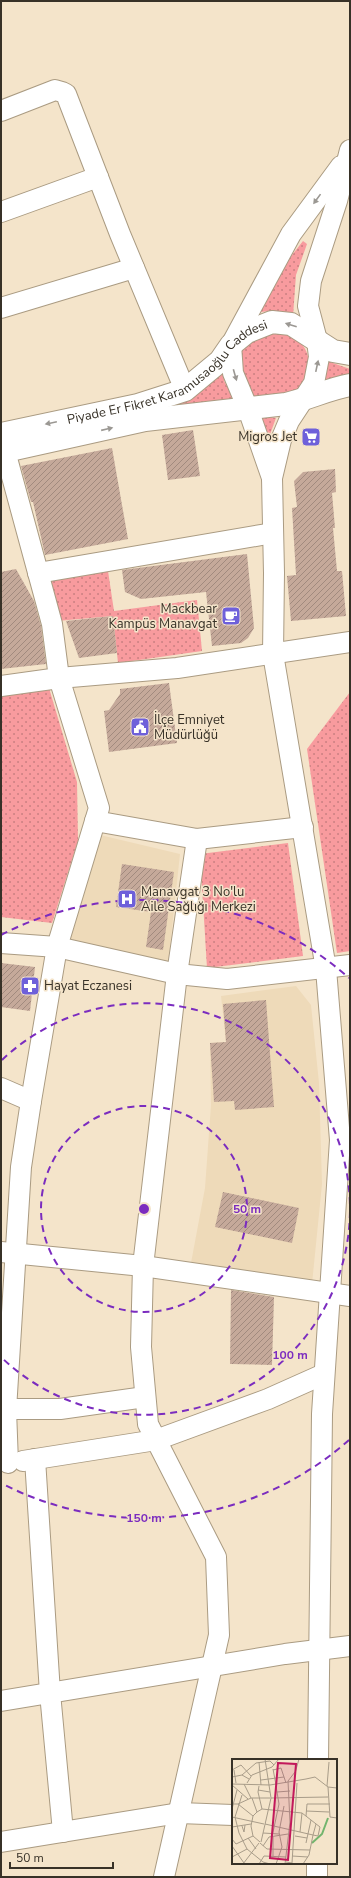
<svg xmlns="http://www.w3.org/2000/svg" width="351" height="1878" font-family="'Nunito Sans',sans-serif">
<defs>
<pattern id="grass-dots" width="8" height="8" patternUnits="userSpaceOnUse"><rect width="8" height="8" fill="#f89b9e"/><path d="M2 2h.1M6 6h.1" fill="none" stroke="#ca7f81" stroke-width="1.8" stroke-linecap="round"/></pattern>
<pattern id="building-hatch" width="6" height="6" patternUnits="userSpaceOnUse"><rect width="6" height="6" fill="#c5a99a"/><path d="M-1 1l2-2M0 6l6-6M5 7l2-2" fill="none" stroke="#a18a7e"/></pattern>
</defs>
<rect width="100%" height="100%" fill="#f4e4ca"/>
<g fill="#eedab9">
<polygon points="100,835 180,854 168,965 66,944"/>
<polygon points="296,986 311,1005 319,1083 322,1184 312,1284 191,1263 205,1188 211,1105 210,1043 226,1042 221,996"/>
</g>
<g fill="url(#grass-dots)">
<path d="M303 241 307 244 296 275 293 316C278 312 274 309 258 313L274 278Z"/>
<path d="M280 330C286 334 294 337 299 341 316 358 307 376 297 392 250 402 257 406 236 363L242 345Z"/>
<polygon points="321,356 330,362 350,369 350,381 318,387"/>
<polygon points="225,370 224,381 236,402 153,409"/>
<polygon points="258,415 276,418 268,440"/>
<polygon points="108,571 114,611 197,600 202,651 118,663 113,616 57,621 50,579"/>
<polygon points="49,688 77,782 78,841 52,923 1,917 1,695"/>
<polygon points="350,692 350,951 337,953 307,749"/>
<polygon points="288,843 303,956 207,968 200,854"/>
</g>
<g fill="url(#building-hatch)">
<polygon points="193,430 200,476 168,480 162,435"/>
<polygon points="112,448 128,539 45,555 33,502 31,502 21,466"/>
<polygon points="335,469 336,492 332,493 335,528 333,528 337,571 342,571 346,616 291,621 287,576 296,575 292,508 297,507 294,481 303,472"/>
<polygon points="247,554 254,628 248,638 241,643 212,646 206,592 141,599 125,592 122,570"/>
<polygon points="16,569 34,601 41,626 46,664 1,669 1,572"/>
<polygon points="113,616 117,653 79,658 66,621"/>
<polygon points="169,683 177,743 109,752 104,711 109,710 120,694 120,689"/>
<polygon points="122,864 174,872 163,950 146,947 151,912 116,907"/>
<polygon points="1,963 35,967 30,1011 1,1007"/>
<polygon points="266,1000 274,1107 235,1110 234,1101 214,1102 210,1043 226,1042 223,1004"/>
<polygon points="223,1192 299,1208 292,1243 215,1227"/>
<polygon points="231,1290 274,1297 272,1365 230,1364"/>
</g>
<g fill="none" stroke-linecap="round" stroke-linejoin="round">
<g stroke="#aa9b82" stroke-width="22">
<g id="minor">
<polyline points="1,111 55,90 62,92 66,94 120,234 185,390"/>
<polyline points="1,212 98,177"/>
<polyline points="1,308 134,268"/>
<polyline points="5,451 52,624 59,678 99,808 57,947 31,1101 21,1167 6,1410 8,1463"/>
<polyline points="272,478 248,409 233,373 231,345 291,234 341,166"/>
<polyline points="38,573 273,533"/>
<polyline points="1,686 59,678 177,668 350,642"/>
<polyline points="95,821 197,839 303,827"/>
<polyline points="1,943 57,947 177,974 227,979 350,965"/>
<polyline points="1,1088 31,1101"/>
<polyline points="1,1252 143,1266 350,1296"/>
<polyline points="1,1409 60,1409 145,1397"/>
<polyline points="35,1459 50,1693 63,1832"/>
<polyline points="23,1461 156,1440 268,1399 324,1374"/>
<polyline points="1,1701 285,1654 350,1646"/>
<polyline points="318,1760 322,1414 340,1140 326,969 273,654 274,573 272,478 281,440 289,421 314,383 319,357 317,340 308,306 311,281 337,201 350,150"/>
<polyline points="1,1842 179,1813 233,1815"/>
<polyline points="164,1877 219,1635 216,1557 148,1424 141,1347 143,1266 177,974 197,839"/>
<polyline points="317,1877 317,1863"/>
</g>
</g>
<g stroke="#aa9b82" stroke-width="24">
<g id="major">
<path id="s1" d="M1 434 138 405 185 390 220 361 231 345 247 332 272 322 291 324 333 351 350 354"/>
<path d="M1 452 145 420 286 404C308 399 328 389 350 385"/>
</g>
</g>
<use href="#minor" stroke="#fff" stroke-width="20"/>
<use href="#major" stroke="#fff" stroke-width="22"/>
</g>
<defs><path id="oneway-solid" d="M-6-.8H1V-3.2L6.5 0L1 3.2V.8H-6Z"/></defs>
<g fill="#9b9893">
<use href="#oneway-solid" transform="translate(317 199) rotate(126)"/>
<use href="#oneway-solid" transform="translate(291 325) rotate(-162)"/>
<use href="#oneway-solid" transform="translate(317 366) rotate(-78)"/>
<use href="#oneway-solid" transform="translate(235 375) rotate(74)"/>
<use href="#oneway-solid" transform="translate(51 423) rotate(168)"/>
<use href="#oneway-solid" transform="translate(107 429) rotate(-13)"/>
</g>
<g fill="none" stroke="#7b2cbf" stroke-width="2" stroke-dasharray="7 5">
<circle cx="144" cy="1209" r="103"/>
<path d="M350 1211A206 206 0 0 1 2 1358M2 1060A206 206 0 0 1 350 1207"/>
<path d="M349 1440A309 309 0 0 1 1 1483M1 935A309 309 0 0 1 349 978"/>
</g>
<defs>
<g id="supermarket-square" transform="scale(1)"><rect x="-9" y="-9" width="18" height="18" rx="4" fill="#6e60da" stroke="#f4e4ca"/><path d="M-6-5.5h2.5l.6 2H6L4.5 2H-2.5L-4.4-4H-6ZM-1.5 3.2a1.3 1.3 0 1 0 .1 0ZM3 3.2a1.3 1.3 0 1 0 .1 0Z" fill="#fff"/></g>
<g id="cafe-square" transform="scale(1)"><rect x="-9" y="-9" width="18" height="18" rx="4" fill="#6e60da" stroke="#f4e4ca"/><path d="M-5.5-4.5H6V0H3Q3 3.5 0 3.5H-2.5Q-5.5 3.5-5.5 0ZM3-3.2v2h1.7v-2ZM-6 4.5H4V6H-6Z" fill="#fff"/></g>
<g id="civic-square" transform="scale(1)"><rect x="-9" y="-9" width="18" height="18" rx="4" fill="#6e60da" stroke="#f4e4ca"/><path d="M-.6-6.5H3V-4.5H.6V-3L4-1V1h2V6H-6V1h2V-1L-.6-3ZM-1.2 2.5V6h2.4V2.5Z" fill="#fff"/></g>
<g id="hospital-square" transform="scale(1)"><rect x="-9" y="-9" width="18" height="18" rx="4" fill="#6e60da" stroke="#f4e4ca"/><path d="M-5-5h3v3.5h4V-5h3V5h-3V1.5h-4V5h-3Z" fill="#fff"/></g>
<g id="pharmacy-square" transform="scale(1)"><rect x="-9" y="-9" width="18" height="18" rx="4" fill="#6e60da" stroke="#f4e4ca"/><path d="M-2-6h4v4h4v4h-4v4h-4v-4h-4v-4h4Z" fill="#fff"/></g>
</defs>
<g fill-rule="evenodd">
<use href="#supermarket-square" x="311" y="437"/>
<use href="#cafe-square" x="231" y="616"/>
<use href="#civic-square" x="140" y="727"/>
<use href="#hospital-square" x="127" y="899"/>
<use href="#pharmacy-square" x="30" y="986"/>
</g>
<g text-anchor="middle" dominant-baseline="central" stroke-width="3" stroke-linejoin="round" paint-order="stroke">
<g font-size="13" fill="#373127" stroke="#f4e4ca">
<text stroke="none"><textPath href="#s1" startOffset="182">Piyade Er Fikret Karamusaoğlu Caddesi</textPath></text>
</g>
<g font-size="13" fill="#373127" stroke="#f4e4ca" text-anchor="start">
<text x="297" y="437" text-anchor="end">Migros Jet</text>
<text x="217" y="609" text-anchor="end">Mackbear<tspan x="217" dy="15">Kampüs Manavgat</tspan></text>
<text x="154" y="720">İlçe Emniyet<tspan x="154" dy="15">Müdürlüğü</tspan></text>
<text x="141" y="892">Manavgat 3 No'lu<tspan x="141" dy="15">Aile Sağlığı Merkezi</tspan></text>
<text x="44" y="986">Hayat Eczanesi</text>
</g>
</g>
<g transform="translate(232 1759)">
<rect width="105" height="105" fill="#f4e4ca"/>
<path fill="none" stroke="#72b46d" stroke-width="2" d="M80 84 90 75 96 59"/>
<path fill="none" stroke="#a89c89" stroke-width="1" d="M27 3 29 26M41 10 44 26M0 11 9 6 19 17M2 11 4 24M41 11 49 9 54 24M63 14 67 0M10 16 24 4 38 2 42 6M0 18 10 16 17 20M74 20 83 18 96 28 105 29M29 21 52 18M15 24 20 16 40 8 47 0M0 25 38 26 74 20M12 25 19 39M0 26 16 40M27 27 26 33 30 50M95 27 97 3M96 28 98 58 105 59M26 31 38 33M45 33 58 32M10 36 3 58 7 74 15 90 31 103 38 105M20 39 25 53M39 39 96 38M0 45H6L19 39H38M6 45 21 57M0 50 5 31M74 52 97 53M74 57 75 45H98M0 58 32 65M33 65 81 76 84 65M10 67 12 73 13 66M0 68 19 65M68 73 70 54M31 74 47 75M63 77 75 79M40 78 47 45 44 27M16 79 24 90M0 80 4 85 21 77M28 83 21 77 19 67 21 57 25 53 30 50 70 54 88 68 86 77 81 76 77 96 71 105M29 83 39 39 33 0M28 84 35 90 78 91M74 84 79 61M0 87 12 104M31 87 37 78 56 75M41 97V78M60 97 76 98M0 98 15 90M54 103 60 104 65 24M11 105 27 84M27 105 32 97 54 98M44 105 50 88 47 73 52 47M53 105 58 63 56 22 63 13"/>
<path fill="#c2185b" fill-opacity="0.15" stroke="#c2185b" stroke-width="2" d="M46 4 64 5 56 101 38 99Z"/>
<rect width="105" height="105" fill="none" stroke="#373127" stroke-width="2"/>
</g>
<circle cx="144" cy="1209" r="6" fill="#7b2cbf" stroke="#f4e4ca" stroke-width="2"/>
<g font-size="12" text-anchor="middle" font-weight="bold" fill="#7b2cbf" stroke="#f4e4ca" stroke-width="3" stroke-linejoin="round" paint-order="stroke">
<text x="247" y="1213">50 m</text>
<text x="290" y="1359">100 m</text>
<text x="144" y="1522">150 m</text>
</g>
<rect width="351" height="1878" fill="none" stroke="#373127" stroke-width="4"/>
<path d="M10 1862v6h103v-6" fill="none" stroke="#373127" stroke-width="2"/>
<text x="16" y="1862" font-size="12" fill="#373127" stroke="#f4e4ca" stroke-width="3" paint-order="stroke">50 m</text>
</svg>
